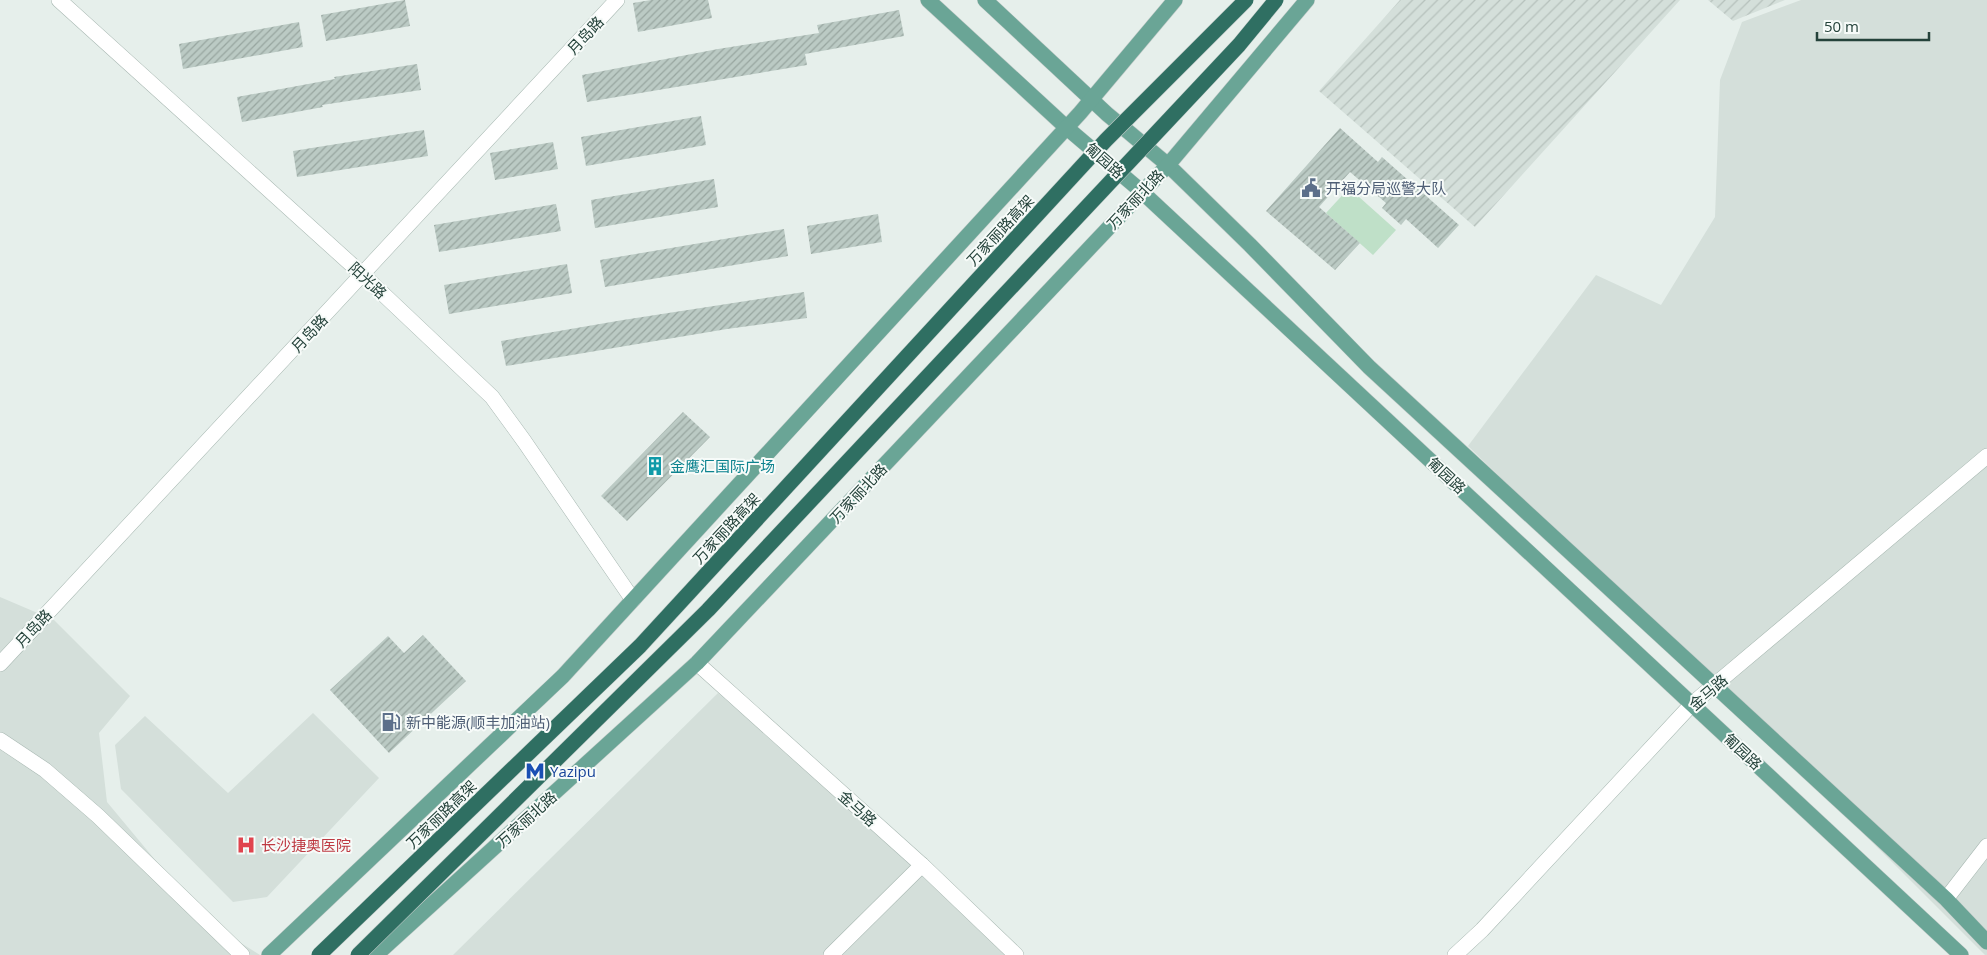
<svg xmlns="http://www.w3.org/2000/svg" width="1987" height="955" font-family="'Open Sans','Noto Sans SC',sans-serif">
<defs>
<pattern id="industrial-furrows" width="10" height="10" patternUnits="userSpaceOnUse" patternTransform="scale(1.25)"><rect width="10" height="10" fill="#d4dfda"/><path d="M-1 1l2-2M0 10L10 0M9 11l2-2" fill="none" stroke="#b6c1bc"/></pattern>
<pattern id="building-hatch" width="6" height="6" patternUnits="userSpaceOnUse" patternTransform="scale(1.25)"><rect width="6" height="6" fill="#bbcac4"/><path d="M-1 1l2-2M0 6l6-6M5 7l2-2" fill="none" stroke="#98a6a0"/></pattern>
</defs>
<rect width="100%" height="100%" fill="#e6efeb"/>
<g fill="#d4dfda">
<polygon points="1801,0 1987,0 1987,955 1985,955 1715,685 1468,446 1596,275 1661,305 1715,217 1720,80 1742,22"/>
<polygon points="0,597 54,620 130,696 99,733 107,802 206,921 260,955 0,955"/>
<polygon points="718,693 902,855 1008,955 453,955"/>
<polygon points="313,713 379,778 267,897 233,902 121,789 115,745 145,716 228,793"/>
</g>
<g fill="url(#industrial-furrows)">
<polygon points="1400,0 1680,0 1475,227 1319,91"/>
<polygon points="1708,0 1785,0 1733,21"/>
</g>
<polygon fill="#bfe0c8" points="1349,188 1396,230 1373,255 1326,213"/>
<g fill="url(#building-hatch)">
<polygon points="405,0 410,26 326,41 321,15"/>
<polygon points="651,0 708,0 712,18 638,32 633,3"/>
<polygon points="899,10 904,36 805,54 807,65 587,102 582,75 718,49 819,33 817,25"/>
<polygon points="299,22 303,47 183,69 179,44"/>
<polygon points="417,64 421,90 322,105 323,107 242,122 237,97 335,79 334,77"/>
<polygon points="701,116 706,145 586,166 581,137"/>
<polygon points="1340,128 1378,162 1382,157 1459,225 1438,248 1406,219 1401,225 1382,208 1386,203 1350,172 1319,207 1360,243 1335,270 1266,211"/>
<polygon points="424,130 428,156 297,177 293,151"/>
<polygon points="553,142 558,169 495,180 490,153"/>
<polygon points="714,179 718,207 595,228 591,200"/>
<polygon points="556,204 561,231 439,252 434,225"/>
<polygon points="878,214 882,242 811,254 807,226"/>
<polygon points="784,229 788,256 605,287 600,260"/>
<polygon points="567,264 572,293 449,314 444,285"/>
<polygon points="804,292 807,318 727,329 506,366 501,341 623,320"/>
<polygon points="683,412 710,437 627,521 601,496"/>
<polygon points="423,635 466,681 389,753 330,690 388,636 404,653"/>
</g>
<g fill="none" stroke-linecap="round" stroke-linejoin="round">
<g stroke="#a8b8b2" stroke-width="16">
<g id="minor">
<polyline points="59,0 363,275 492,397 524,441 633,600"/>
<polyline points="697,663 922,865 1016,955"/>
<polyline points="0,664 617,0"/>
<polyline points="0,740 45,770 98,816 242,955"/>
<polyline points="1946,899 1987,846"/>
<polyline points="831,955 922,865"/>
<polyline points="1455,955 1482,930 1692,704 1987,456"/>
</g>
</g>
<g stroke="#c2cac8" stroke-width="16">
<g id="major">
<polyline points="928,0 1067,128 1141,191 1961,955"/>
<polyline points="985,0 1107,114 1168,165 1250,245 1369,367 1946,899 1987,942"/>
<polyline points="269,955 563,676 1080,113 1175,0"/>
<polyline points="376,955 697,663 1168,165 1307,0"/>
</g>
</g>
<use href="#minor" stroke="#fff" stroke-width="15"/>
<use href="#major" stroke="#6aa596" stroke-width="15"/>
<g stroke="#c2cac8" stroke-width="16" stroke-linecap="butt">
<g id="highway-bridge">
<polyline points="319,955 640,646 1106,140 1246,0"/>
<polyline points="358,955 708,610 1239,45 1276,0"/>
</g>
</g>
<use href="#highway-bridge" stroke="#2f6f62" stroke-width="15"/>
</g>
<defs>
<g id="civic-bare" transform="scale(1.5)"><path d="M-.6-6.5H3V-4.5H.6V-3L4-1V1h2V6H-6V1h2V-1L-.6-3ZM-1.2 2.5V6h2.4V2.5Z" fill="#5c6f8a" stroke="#f7fbf9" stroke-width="2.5" paint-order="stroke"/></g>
<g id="building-bare" transform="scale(1.5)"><path d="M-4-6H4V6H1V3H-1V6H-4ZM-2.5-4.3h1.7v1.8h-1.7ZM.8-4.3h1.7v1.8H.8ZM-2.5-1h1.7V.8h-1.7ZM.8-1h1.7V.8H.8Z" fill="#0f9aa8" stroke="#f7fbf9" stroke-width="2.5" paint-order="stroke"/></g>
<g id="fuel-bare" transform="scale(1.5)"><path d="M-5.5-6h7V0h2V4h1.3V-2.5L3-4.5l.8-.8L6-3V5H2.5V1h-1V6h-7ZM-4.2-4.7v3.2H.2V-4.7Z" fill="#5c6f8a" stroke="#f7fbf9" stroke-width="2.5" paint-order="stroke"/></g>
<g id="metro-bare" transform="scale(1.5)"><path d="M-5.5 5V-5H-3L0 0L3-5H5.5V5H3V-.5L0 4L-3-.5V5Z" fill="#1a4fb4" stroke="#f7fbf9" stroke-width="2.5" paint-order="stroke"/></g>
<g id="hospital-bare" transform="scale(1.5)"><path d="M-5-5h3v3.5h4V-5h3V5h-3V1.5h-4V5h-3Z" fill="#e0444e" stroke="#f7fbf9" stroke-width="2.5" paint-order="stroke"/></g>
</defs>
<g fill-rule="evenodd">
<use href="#civic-bare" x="1311" y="188"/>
<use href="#building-bare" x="655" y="466"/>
<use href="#fuel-bare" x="391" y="722"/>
<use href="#metro-bare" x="535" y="771"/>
<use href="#hospital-bare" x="246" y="845"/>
</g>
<g text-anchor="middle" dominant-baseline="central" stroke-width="4" stroke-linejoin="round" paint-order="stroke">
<g font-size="15" fill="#24423a" stroke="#f7fbf9">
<text transform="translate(585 35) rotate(-47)">月岛路</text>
<text transform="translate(1105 160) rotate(41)">匍园路</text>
<text transform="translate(1135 199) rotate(-47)">万家丽北路</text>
<text transform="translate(1000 230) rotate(-47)">万家丽路高架</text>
<text transform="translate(368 280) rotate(43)">阳光路</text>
<text transform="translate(309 333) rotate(-47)">月岛路</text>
<text transform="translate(1447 475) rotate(43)">匍园路</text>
<text transform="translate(858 493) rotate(-47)">万家丽北路</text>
<text transform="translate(726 528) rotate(-47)">万家丽路高架</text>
<text transform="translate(33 628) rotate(-47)">月岛路</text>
<text transform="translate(1708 692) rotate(-41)">金马路</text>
<text transform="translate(1743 751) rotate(43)">匍园路</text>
<text transform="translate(858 808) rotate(42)">金马路</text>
<text transform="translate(441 814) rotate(-44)">万家丽路高架</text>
<text transform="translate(526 819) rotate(-42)">万家丽北路</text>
</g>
<g font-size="15" fill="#4e5e75" stroke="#f7fbf9" text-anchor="start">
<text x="1326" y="188">开福分局巡警大队</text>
<text x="406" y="722">新中能源(顺丰加油站)</text>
</g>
<g font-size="15" fill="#0d838f" stroke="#f7fbf9" text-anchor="start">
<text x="670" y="466">金鹰汇国际广场</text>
</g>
<g font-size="15" fill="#164399" stroke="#f7fbf9" text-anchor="start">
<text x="550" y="771">Yazipu</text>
</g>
<g font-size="15" fill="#be3a42" stroke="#f7fbf9" text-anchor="start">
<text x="261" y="845">长沙捷奥医院</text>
</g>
</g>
<path d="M1817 32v8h112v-8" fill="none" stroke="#24423a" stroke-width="2.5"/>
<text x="1824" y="32" font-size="15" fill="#24423a" stroke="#f7fbf9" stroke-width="4" paint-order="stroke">50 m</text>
</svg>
